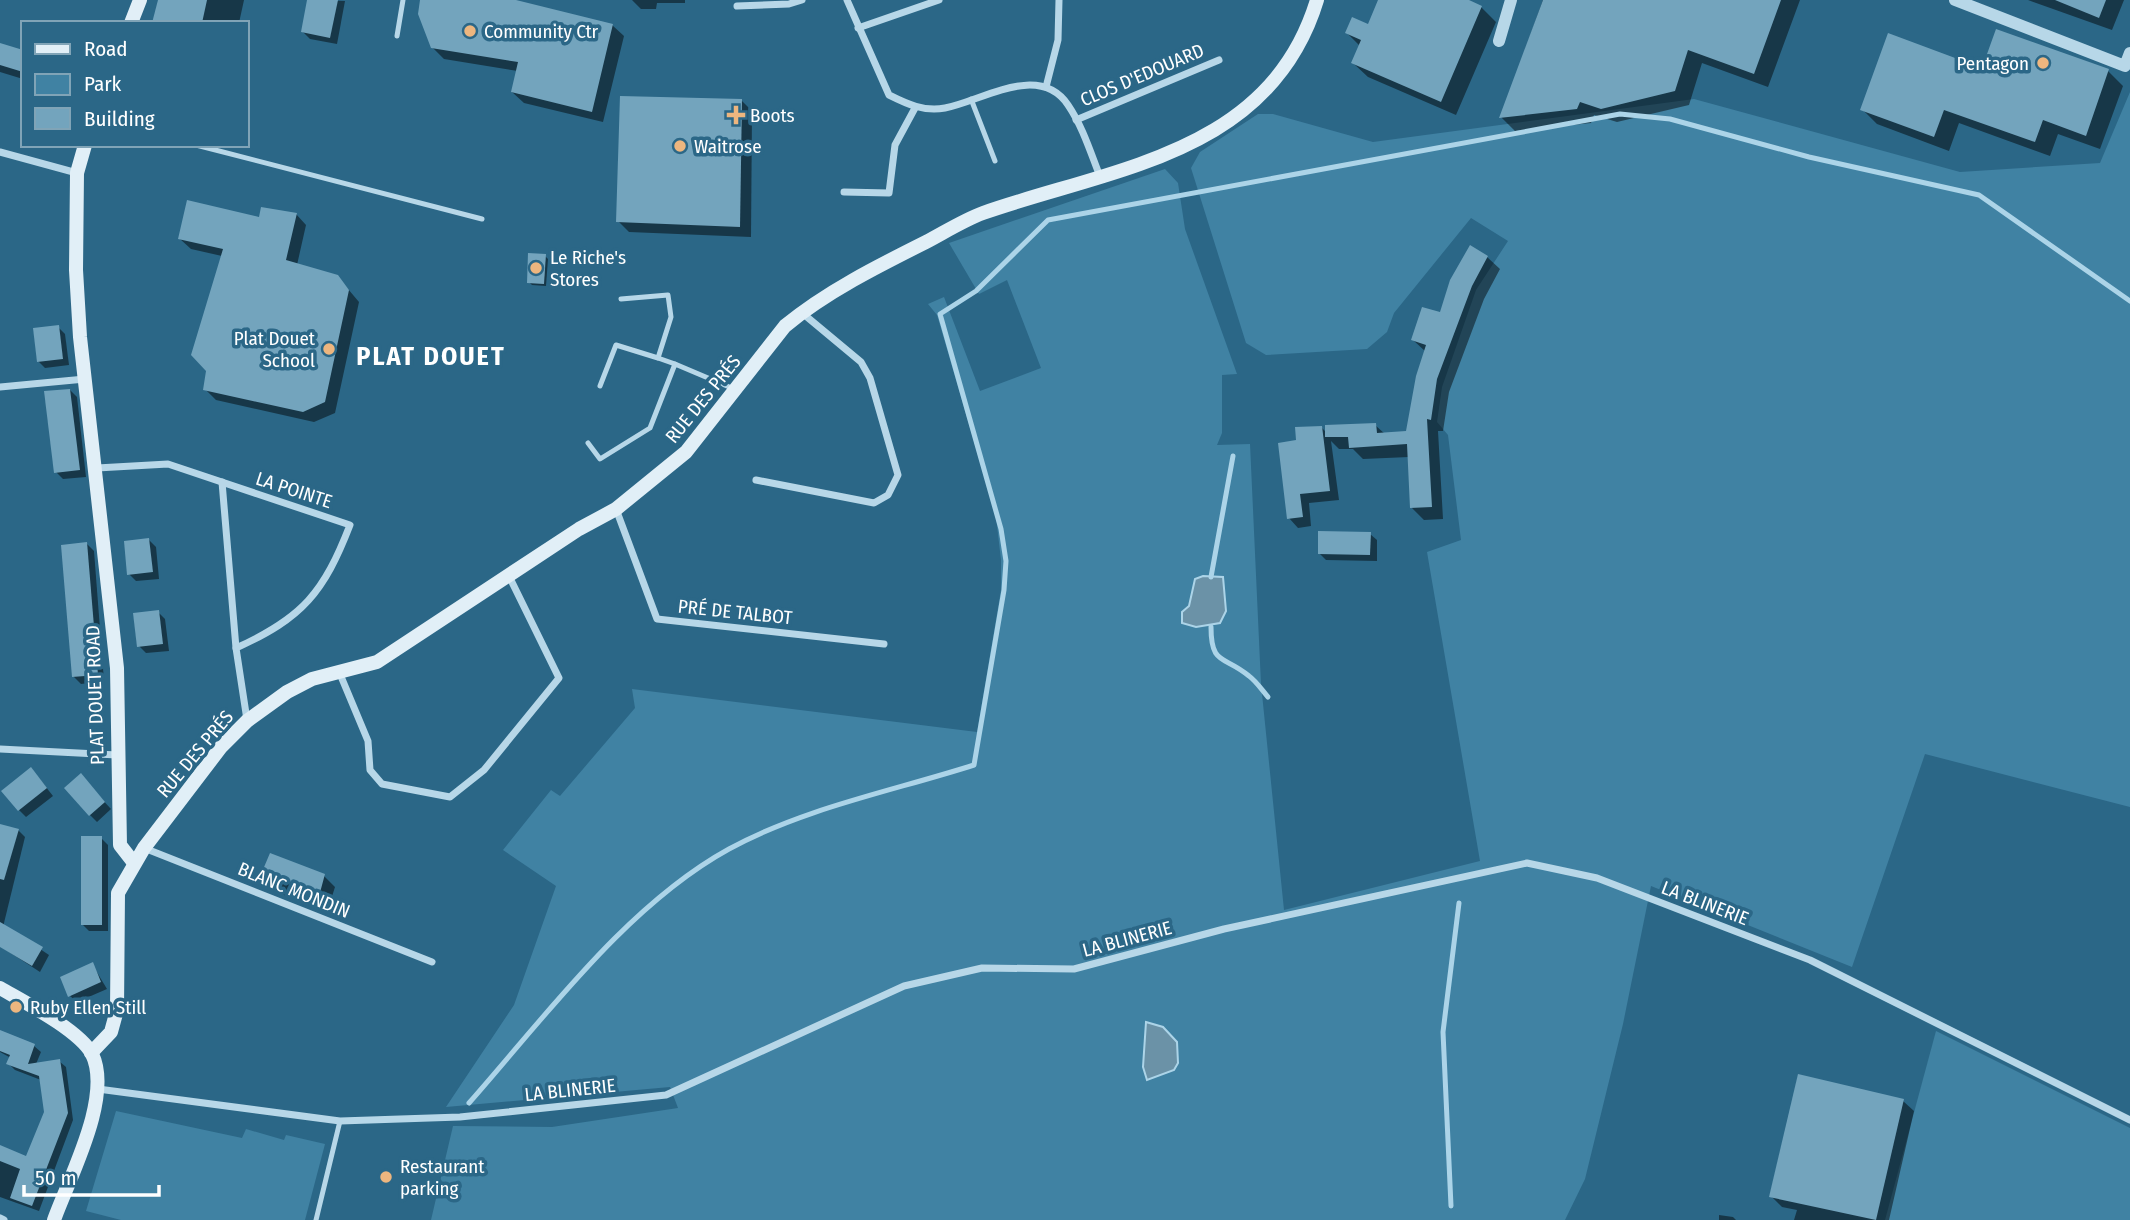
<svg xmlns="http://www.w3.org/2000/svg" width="2130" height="1220" font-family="'Fira Sans Condensed',sans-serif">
<rect width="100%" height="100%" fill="#2b6787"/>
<g fill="#4082a3">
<polygon points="2130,92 2130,807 1925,754 1852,967 1651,886 1623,1024 1585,1179 1565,1220 431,1220 453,1126 552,1127 678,1108 670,1087 446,1107 514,1005 556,886 503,850 551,790 560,796 635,708 632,689 977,732 1001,590 1001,560 996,517 937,315 928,304 944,297 980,391 1041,368 1007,280 979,294 949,243 1165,169 1178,183 1185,229 1237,374 1222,375 1222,433 1217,445 1250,444 1261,684 1284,910 1480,861 1427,552 1461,540 1448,435 1437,422 1442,387 1476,290 1508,241 1471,218 1394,313 1387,332 1367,349 1266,355 1246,343 1191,168 1200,152 1258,114 1273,114 1373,142 1694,99 1960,172 2100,163"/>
<polygon points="1936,1031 2130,1128 2130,1220 1885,1220"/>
<polygon points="116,1111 242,1138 246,1129 284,1140 286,1135 325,1144 305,1220 121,1220 86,1211"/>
</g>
<g fill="#6b92a7" stroke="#acd4e8" stroke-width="2">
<polygon points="1203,576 1223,577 1226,611 1220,623 1196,627 1182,623 1182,612 1189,606 1195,579"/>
<polygon points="1146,1022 1163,1027 1177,1042 1178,1063 1174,1070 1147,1080 1143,1067"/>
</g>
<g fill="#0007">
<polygon points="177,0 244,0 239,23 154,23"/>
<polygon points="309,0 345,1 337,44 310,39 303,32"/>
<polygon points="422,0 507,0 612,25 624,36 603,122 524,103 512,92 518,71 444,59 432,47"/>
<polygon points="632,0 685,0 685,3 657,3 656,9 641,9"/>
<polygon points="1380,0 1464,0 1481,7 1496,22 1456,115 1368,77 1353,63 1360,46 1347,33 1369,26"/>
<polygon points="1543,0 1800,0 1768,87 1702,63 1689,105 1617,122 1594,115 1591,123 1515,131 1501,117"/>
<polygon points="2028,0 2124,0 2112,30"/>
<polygon points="1997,31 2108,71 2123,86 2100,149 2058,134 2050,156 1959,123 1949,151 1877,124 1862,109 1983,70"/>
<polygon points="0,45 23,52 23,79 0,72"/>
<polygon points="741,100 752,111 751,237 629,232 618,221"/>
<polygon points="296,214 306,225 297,265 337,276 359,302 335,413 314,422 216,400 205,389 222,256 191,249 180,239"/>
<polygon points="545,256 548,259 546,286 532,285 529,282"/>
<polygon points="1487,257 1500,269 1484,299 1449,392 1443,431 1438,431 1443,519 1424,520 1412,508 1409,457 1363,459 1353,449 1339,449 1331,441 1339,500 1309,503 1311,526 1298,528 1289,518 1321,427 1327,433 1375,425 1385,434 1407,433 1426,352 1413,340 1441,314"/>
<polygon points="58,327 65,334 69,365 45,368 38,361"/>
<polygon points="70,390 77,397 86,477 63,479 56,472"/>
<polygon points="1370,534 1377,540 1377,561 1326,560 1319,553"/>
<polygon points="149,540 156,547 159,579 136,581 129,574"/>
<polygon points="87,544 94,551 104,681 81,684 74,677"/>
<polygon points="158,612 165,619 169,651 146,653 139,646"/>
<polygon points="38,777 53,796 26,817 19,810"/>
<polygon points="87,783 111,809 97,822 90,815"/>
<polygon points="0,826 18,830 25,837 3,927 0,926"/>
<polygon points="101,838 108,845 108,931 89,931 82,924"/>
<polygon points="324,876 335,887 328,909 314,904 303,892 289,888 286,896 272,889 261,878"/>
<polygon points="10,929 49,955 40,972 0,946"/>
<polygon points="92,964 107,989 77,1002 70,996"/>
<polygon points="2,1033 34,1046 41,1052 36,1064 59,1061 66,1067 73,1120 39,1211 0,1197 0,1147 27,1158 46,1112 41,1080 15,1070 8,1063 11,1058 0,1052"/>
<polygon points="1903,1101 1914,1111 1889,1220 1794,1220 1797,1210 1782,1207 1771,1196"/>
<polygon points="1719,1215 1733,1217 1736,1220 1719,1220"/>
</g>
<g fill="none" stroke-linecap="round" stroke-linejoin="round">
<g stroke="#acd4e8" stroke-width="5">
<polyline points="1211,577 1233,456"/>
<path d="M1211 627C1211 666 1224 655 1249 676 1256 681 1262 690 1268 697"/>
<path d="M469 1103C545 1017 627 905 729 849 804 808 893 791 974 765L1004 590 1006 561 1001 529 940 314 976 291 1048 220 1620 114 1670 119 1809 157 1979 195 2130 301"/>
<polyline points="1451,1206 1443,1032 1459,903"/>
</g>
</g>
<g fill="#73a4bd">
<polygon points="158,0 207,0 202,23 152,23"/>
<polygon points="307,0 338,0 330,38 301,32"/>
<polygon points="420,0 516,0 613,24 592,112 511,92 518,62 431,48 418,14"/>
<polygon points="1378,0 1469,0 1482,6 1441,102 1351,63 1361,40 1345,33 1352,17 1368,24"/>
<polygon points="1543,0 1781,0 1754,74 1688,50 1675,91 1601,109 1580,102 1577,109 1499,118"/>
<polygon points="2055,0 2106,0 2099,18"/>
<polygon points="1996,29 2109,69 2086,136 2043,120 2035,142 1944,110 1934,137 1860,110 1888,33 1982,68"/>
<polygon points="0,43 23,50 23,72 0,65"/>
<polygon points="620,96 742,99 740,227 616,222"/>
<polygon points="187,200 259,217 261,207 297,213 286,260 338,275 349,290 325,402 303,412 203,390 206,371 191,355 223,249 178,239"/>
<polygon points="1470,245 1488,256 1472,286 1437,379 1431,420 1427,419 1432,507 1410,508 1407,444 1349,448 1348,437 1325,437 1325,425 1376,423 1377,433 1406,431 1416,376 1426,345 1411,340 1422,307 1440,312 1450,280"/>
<polygon points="528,253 546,254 544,284 527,283"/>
<polygon points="59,325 63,359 37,362 33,328"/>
<polygon points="70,389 80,470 54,473 44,391"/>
<polygon points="1322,426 1330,491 1300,494 1303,517 1287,519 1278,443 1296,440 1295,427"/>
<polygon points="1318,531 1371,532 1370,555 1318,554"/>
<polygon points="149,538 153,572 127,575 124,541"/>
<polygon points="87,542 98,675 72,677 61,545"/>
<polygon points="159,610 163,644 137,647 133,613"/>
<polygon points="31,767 47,788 18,811 1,791"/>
<polygon points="81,773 105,802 89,816 64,788"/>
<polygon points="0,824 19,829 4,880 0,879"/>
<rect x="81" y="836" width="21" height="89"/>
<polygon points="270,853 325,874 318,900 301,894 303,886 278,878 275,886 259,879"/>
<polygon points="0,922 43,947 32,966 0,947"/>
<polygon points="93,962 101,982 68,997 60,977"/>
<polygon points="0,1030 35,1044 28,1064 60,1059 68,1113 32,1206 10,1198 20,1169 0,1161 0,1145 26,1156 44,1112 39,1076 6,1064 10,1055 0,1051"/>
<polygon points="1798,1074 1904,1099 1876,1220 1769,1197"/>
</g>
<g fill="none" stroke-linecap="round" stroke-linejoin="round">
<g stroke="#b7d7e8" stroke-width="5">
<polyline points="397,36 403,0"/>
<polyline points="971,99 995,161"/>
<polyline points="196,145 482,219"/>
<polyline points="621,299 668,295 671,317 658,358 675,364"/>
<polyline points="600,386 616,345 658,358"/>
<polyline points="588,443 600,459 650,428 675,364 734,389"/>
<polyline points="316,1220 340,1121"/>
</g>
<g stroke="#b7d7e8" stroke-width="7">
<path d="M847 0 889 95C907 104 924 112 945 108 982 101 1039 62 1068 105 1083 127 1091 154 1101 179"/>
<polyline points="737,6 789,4 802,0"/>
<polyline points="858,28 939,0"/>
<polyline points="1046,87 1058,40 1059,0"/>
<polyline points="1076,120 1219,60"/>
<polyline points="0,152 77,173"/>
<polyline points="844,192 889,193 895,145 915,108"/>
<polyline points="0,387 85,379"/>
<path d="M97 468 168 464 350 525C324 592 303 618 236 648L247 720"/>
<polyline points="756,480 874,503 888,495 898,475 870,378 861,362 801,312"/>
<polyline points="222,482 236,648"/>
<polyline points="616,509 657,619 884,644"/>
<polyline points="340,674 368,741 370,770 382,784 450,797 484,770 559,678 509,576"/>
<polyline points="0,749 117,755"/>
<polyline points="144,848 432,962"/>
<polyline points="98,1089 340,1121 460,1117 666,1095 904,986 982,968 1074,969 1224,929 1527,863 1597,878 1810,960 2130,1120"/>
<polyline points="0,1218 4,1220"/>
</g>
<g stroke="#b7d7e8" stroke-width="12">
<polyline points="1955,0 2125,66 2130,53"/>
<polyline points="1499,41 1511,0"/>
</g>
<g stroke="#e1eff7" stroke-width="14">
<polyline points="131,23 140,0"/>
<polyline points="85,145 77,173 76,270 80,337 117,668 120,845 134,863"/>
<path d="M0 988C24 1002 79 1030 92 1054 113 1097 69 1178 54 1220"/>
<path d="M91 1053 111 1032 117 1010 118 893 144 848 221 747 247 721 287 692 312 679 377 662 579 529 616 509 686 452 785 326C826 292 878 266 926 242 945 232 964 220 983 213 1111 168 1270 155 1317 0"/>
</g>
</g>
<g fill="#edb67f" stroke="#2b6787" stroke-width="2.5">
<circle cx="470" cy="31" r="7"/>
<circle cx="2043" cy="63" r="7"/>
<path d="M732.5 104.5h7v7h7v7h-7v7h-7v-7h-7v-7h7z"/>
<circle cx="680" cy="146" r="7"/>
<circle cx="536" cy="268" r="7"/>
<circle cx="329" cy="349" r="7"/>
<circle cx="16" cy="1007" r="7"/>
<circle cx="386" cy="1177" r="7"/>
</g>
<g text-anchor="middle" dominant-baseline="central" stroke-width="7" stroke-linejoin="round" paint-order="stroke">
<g font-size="19" fill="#fff" stroke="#2b6787" text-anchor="start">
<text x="484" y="31">Community Ctr</text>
<text x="2029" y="63" text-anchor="end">Pentagon</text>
<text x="750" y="115">Boots</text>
<text x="694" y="146">Waitrose</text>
<text x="550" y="257">Le Riche's<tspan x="550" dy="22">Stores</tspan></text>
<text x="315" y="338" text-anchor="end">Plat Douet<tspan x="315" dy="22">School</tspan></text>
<text x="30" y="1007">Ruby Ellen Still</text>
<text x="400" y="1166">Restaurant<tspan x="400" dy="22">parking</tspan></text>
</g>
<g font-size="19" fill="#fff" stroke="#2b6787">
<text transform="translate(1142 75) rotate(-23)">CLOS D'EDOUARD</text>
<text transform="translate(703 399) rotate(-51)">RUE DES PRÉS</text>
<text transform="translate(294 490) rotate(18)">LA POINTE</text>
<text transform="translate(735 612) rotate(6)">PRÉ DE TALBOT</text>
<text transform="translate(95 695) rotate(-92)">PLAT DOUET ROAD</text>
<text transform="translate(195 754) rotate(-50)">RUE DES PRÉS</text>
<text transform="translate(294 890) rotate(22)">BLANC MONDIN</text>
<text transform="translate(1705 903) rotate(21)">LA BLINERIE</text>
<text transform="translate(1127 939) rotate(-15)">LA BLINERIE</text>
<text transform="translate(570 1090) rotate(-6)">LA BLINERIE</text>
</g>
<g font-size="26" font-weight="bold" letter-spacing="2" fill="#fff" stroke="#2b6787">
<text x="431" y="356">PLAT DOUET</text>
</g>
</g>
<rect x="21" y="21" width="228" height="126" fill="#2b6787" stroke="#80a4b7" stroke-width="2"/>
<rect x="35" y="44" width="35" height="10" fill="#e1eff7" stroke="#80a4b7" stroke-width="2"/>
<text x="84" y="56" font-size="21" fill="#ffffff">Road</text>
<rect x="35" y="74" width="35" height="21" fill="#4082a3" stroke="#80a4b7" stroke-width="2"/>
<text x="84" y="91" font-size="21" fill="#ffffff">Park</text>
<rect x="35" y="108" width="35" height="21" fill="#73a4bd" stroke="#80a4b7" stroke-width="2"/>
<text x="84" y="126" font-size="21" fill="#ffffff">Building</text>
<path d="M24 1185v10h135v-10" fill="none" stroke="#ffffff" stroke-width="3.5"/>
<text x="35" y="1185" font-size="21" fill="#ffffff" stroke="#2b6787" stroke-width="5" paint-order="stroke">50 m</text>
</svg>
